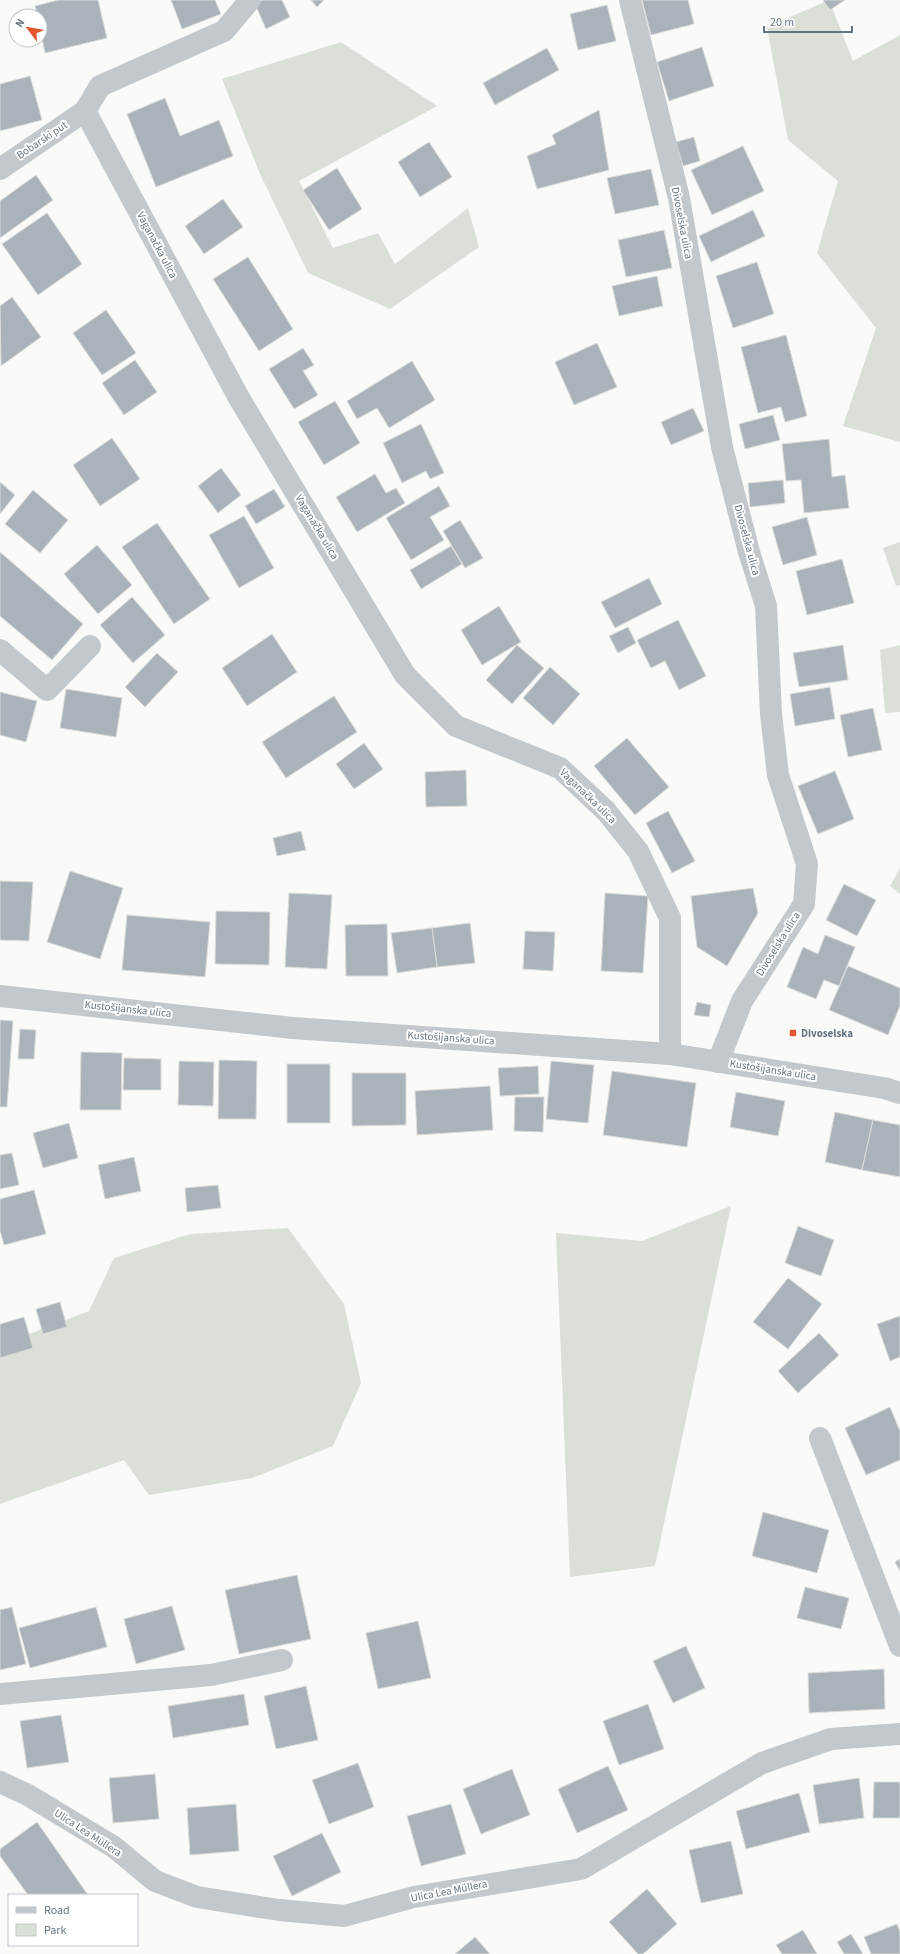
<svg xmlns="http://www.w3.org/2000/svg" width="900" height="1954" font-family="'Source Sans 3',sans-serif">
<rect width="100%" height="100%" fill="#fafaf8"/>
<g fill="#dadfd7">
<polygon points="829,0 853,61 900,35 900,442 843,426 876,328 817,253 838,181 788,140 767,27"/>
<polygon points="341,42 437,106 299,181 333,248 378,233 395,264 468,208 479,247 390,309 308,273 260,174 222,79"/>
<polygon points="900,542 900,585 896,586 883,548"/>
<polygon points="900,645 900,712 885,713 880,650"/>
<polygon points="900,868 900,894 890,886"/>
<polygon points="731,1206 655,1566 570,1577 556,1233 642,1241"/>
<polygon points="288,1228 344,1304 361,1383 333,1446 252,1478 149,1495 124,1460 0,1504 0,1335 16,1339 89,1311 114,1258 190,1234"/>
</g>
<g fill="#aab3b9" stroke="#dcdcda">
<polygon points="58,0 98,0 107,38 45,53 40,29 40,16 37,16 35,6"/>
<polygon points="171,0 215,0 221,14 182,29"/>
<polygon points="263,0 282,0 290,17 266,29 255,4"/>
<polygon points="311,0 324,0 317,7"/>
<polygon points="642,0 688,0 694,24 651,35"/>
<polygon points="823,0 845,0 830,10"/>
<polygon points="607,5 616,41 578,50 570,14"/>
<polygon points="702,47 714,86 669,101 657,62"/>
<polygon points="547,48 559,70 495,105 483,83"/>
<polygon points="30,76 42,120 0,131 0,84"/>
<polygon points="165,98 180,136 219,120 233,156 156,187 127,114"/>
<polygon points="599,110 609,170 537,189 527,156 556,144 552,135"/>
<polygon points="694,137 700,161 683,166 676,142"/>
<polygon points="429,142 452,177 420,197 398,162"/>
<polygon points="743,146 764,191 712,215 691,170"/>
<polygon points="337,168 362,209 329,230 303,190"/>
<polygon points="651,169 659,205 615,214 607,178"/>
<polygon points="36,175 53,200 0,238 0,201"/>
<polygon points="223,199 243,227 204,254 185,226"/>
<polygon points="753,210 765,236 711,262 699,236"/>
<polygon points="47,213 82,264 38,295 2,244"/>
<polygon points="664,230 672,268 626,277 618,240"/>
<polygon points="248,257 293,329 259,351 213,279"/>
<polygon points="757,262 774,314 733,328 716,276"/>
<polygon points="657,276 663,306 619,316 612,286"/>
<polygon points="12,297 41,337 1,366 0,306"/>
<polygon points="106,310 136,353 102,375 73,333"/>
<polygon points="786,335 807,416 785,422 781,407 758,413 741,347"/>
<polygon points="597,343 617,387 574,405 555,362"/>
<polygon points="303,348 314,365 303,371 318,395 294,409 269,369"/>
<polygon points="135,360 157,392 124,415 102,383"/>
<polygon points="412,361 435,400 389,428 377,408 357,419 347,401"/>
<polygon points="335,401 360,443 324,465 298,422"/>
<polygon points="693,408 704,431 671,445 661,422"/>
<polygon points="773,415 780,440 745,449 739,424"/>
<polygon points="421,424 444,473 430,479 426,471 402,483 383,443"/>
<polygon points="112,438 140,479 100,506 73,465"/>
<polygon points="829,439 832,477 845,475 849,508 804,513 801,480 786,481 782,444"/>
<polygon points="221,468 241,495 218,513 198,486"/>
<polygon points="375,474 386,493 396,488 405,503 357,532 336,497"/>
<polygon points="783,480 785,503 750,507 748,483"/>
<polygon points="0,482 15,495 0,514"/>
<polygon points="439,486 450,506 430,517 444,540 411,560 386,518"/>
<polygon points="274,489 285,507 256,524 245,506"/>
<polygon points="33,490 68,520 40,553 5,524"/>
<polygon points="244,516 274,568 239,588 209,535"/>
<polygon points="807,517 817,555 783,565 772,527"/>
<polygon points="460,520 483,558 465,568 443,531"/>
<polygon points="157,523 210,599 174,624 122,547"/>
<polygon points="97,545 132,585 98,614 64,574"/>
<polygon points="451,546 462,564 421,589 410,570"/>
<polygon points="0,552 83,624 52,660 0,616"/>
<polygon points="842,559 854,603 807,615 796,571"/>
<polygon points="649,578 662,604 615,628 601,602"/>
<polygon points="132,597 165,635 133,663 100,625"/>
<polygon points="499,606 521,642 482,665 461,630"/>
<polygon points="678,620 706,676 679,690 665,661 651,668 637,640"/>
<polygon points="628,627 636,643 618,653 609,636"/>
<polygon points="272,634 297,672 247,706 222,668"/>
<polygon points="517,645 544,668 512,704 486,680"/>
<polygon points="843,645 848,680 799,687 793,653"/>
<polygon points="157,653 178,672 145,707 125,687"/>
<polygon points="550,667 580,694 553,725 523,698"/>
<polygon points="830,687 835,719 795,726 790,694"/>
<polygon points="66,689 122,698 116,737 60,728"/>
<polygon points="0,692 37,701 26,742 0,735"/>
<polygon points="334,696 357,732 286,778 262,742"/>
<polygon points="873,708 882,750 848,757 840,715"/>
<polygon points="627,738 669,787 635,815 594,766"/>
<polygon points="364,743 383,769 354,789 336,764"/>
<polygon points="466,770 467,806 426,807 425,772"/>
<polygon points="835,771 854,819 818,834 798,786"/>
<polygon points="668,811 695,861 672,873 646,823"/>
<polygon points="301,831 306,850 277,856 273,838"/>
<polygon points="70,871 123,888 100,959 47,942"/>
<polygon points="0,881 33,882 29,941 0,940"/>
<polygon points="844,884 876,900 857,936 826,920"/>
<polygon points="753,888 758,913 727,966 697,947 691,896"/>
<polygon points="289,893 332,895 327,969 285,967"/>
<polygon points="605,893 648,896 643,973 601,971"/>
<polygon points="216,911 270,912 269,965 215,964"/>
<polygon points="127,915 210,922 205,977 122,970"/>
<polygon points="470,923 475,963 437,967 432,928"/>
<polygon points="387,924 388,976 346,976 345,925"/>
<polygon points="432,928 437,967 397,973 391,933"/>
<polygon points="525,931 555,932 553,971 523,969"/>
<polygon points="825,935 855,947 839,986 824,980 816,999 787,987 803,947 818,954"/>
<polygon points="848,966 900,988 900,1006 888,1035 829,1010"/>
<polygon points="697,1002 711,1005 709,1017 694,1015"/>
<polygon points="0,1020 13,1021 7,1107 0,1107"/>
<polygon points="20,1029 36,1030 34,1059 18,1059"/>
<polygon points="81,1052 122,1053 121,1110 80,1110"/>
<polygon points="124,1058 161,1059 161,1090 123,1090"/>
<polygon points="219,1060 257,1061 256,1119 218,1119"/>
<polygon points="179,1061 214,1062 213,1106 178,1105"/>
<polygon points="551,1061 594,1065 588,1123 546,1119"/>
<rect x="287" y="1064" width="43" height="59"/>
<polygon points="538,1066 539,1094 500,1096 498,1068"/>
<polygon points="612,1071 696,1083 687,1147 603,1135"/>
<polygon points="352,1073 406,1073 406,1125 352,1126"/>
<polygon points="490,1086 493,1130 417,1135 415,1091"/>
<polygon points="736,1092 785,1101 778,1136 730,1127"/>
<polygon points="515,1097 544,1097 543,1132 514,1131"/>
<polygon points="835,1112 873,1120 862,1170 825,1162"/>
<polygon points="873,1120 900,1125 900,1177 862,1170"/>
<polygon points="69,1123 78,1158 43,1168 33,1133"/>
<polygon points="12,1153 19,1185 0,1189 0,1155"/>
<polygon points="134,1157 141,1191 105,1199 98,1165"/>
<polygon points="218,1185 221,1208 187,1212 185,1188"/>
<polygon points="34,1190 46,1234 4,1245 0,1231 0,1199"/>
<polygon points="798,1226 834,1240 821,1276 785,1263"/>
<polygon points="788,1278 822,1304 788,1349 753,1322"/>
<polygon points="60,1302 67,1327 43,1334 36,1309"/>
<polygon points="900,1316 900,1357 890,1361 877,1324"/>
<polygon points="24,1317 33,1348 0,1358 0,1324"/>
<polygon points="819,1333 839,1355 798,1393 778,1371"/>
<polygon points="890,1407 900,1431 900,1460 866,1475 845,1428"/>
<polygon points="763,1512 829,1530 817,1573 752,1556"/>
<polygon points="900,1559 900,1571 895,1562"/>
<polygon points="297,1575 311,1639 239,1654 225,1590"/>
<polygon points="805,1587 849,1598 841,1629 797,1618"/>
<polygon points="172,1606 185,1650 136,1664 124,1619"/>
<polygon points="12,1607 26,1664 0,1670 0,1610"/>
<polygon points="96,1607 107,1647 30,1668 19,1628"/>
<polygon points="418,1621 431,1678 378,1689 366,1633"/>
<polygon points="686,1646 705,1688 673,1703 653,1661"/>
<polygon points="884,1669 885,1709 809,1713 808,1673"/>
<polygon points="306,1686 318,1740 276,1749 264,1696"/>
<polygon points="244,1694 249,1725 173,1738 168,1706"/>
<polygon points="648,1704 664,1749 619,1765 603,1721"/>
<polygon points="61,1715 69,1762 27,1768 20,1721"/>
<polygon points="358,1763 374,1807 329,1824 312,1780"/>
<polygon points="608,1766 628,1810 577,1833 558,1789"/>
<polygon points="512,1769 530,1815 481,1834 463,1789"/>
<polygon points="155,1774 159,1819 113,1823 109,1778"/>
<polygon points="859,1778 864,1818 819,1824 813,1785"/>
<polygon points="874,1782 900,1782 900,1818 873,1818"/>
<polygon points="799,1793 810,1832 746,1849 736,1811"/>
<polygon points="236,1804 239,1851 190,1855 187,1808"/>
<polygon points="451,1804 466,1854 421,1866 407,1816"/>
<polygon points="37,1822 88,1895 28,1895 0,1856 0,1849"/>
<polygon points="322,1833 341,1872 292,1896 273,1856"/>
<polygon points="731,1841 743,1894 701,1903 689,1850"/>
<polygon points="647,1889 677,1924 643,1954 638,1954 609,1922"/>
<polygon points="897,1924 900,1932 900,1954 871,1954 864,1937"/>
<polygon points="803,1930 817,1954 782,1954 776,1945"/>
<polygon points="851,1934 863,1954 844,1954 837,1942"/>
<polygon points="475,1937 490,1954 455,1954"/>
</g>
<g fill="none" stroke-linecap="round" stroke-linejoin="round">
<g stroke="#c3c8cc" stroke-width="22">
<polyline points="250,0 224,31 100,86 85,111 239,398 405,675 456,726 560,768 606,811 638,851 670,918 670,1054"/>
<polyline points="630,0 679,198 722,447 749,552 766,606 771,714 778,775 807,864 804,904 742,1001 718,1062"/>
<polyline points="0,169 85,111"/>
<polyline points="0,650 47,690 90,646"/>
<polyline points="0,996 293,1028 670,1054 884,1088 900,1093"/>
<polyline points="820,1438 900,1646"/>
<polyline points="0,1694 211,1675 282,1660"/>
<polyline points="0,1782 28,1795 114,1847 155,1881 197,1897 279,1910 344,1916 414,1897 581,1869 762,1763 831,1739 900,1734"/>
</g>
</g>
<rect fill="#e4572e" stroke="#fff" stroke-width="1.5" x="789" y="1029" width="8" height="8" rx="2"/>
<g text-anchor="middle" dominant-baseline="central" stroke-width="4" stroke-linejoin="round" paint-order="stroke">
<g font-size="11" fill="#657683" stroke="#fff">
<text transform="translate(42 140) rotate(-34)">Bobarski put</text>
<text transform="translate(682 223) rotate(79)">Divoselska ulica</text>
<text transform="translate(157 245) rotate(62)">Vaganačka ulica</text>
<text transform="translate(317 527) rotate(59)">Vaganačka ulica</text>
<text transform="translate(747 540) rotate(75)">Divoselska ulica</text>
<text transform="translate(588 796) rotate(44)">Vaganačka ulica</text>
<text transform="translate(778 944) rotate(-58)">Divoselska ulica</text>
<text transform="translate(128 1009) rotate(6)">Kustošijanska ulica</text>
<text transform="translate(451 1038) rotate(4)">Kustošijanska ulica</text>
<text transform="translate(773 1070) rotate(9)">Kustošijanska ulica</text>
<text transform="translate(88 1833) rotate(33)">Ulica Lea Müllera</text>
<text transform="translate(449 1891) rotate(-11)">Ulica Lea Müllera</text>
</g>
<g font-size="11" font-weight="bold" fill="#657683" stroke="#fff" text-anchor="start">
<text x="801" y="1033">Divoselska</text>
</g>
</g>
<rect x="8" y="1894" width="130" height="52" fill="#ffffff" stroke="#c1c8cd"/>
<rect x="16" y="1907" width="20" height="6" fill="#c3c8cc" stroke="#c1c8cd"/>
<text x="44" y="1914" font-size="12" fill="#657683">Road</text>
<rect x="16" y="1924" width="20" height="12" fill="#dadfd7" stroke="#c1c8cd"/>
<text x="44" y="1934" font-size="12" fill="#657683">Park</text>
<g transform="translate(28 28) rotate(302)"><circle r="19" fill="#ffffff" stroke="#c1c8cd"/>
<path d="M0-3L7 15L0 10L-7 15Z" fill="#e4572e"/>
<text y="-6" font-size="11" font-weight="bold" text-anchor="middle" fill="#657683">N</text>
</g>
<path d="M764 26v6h88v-6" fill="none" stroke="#657683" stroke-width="2"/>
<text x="770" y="26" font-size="12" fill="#657683" stroke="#ffffff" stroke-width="3" paint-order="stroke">20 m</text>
</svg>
